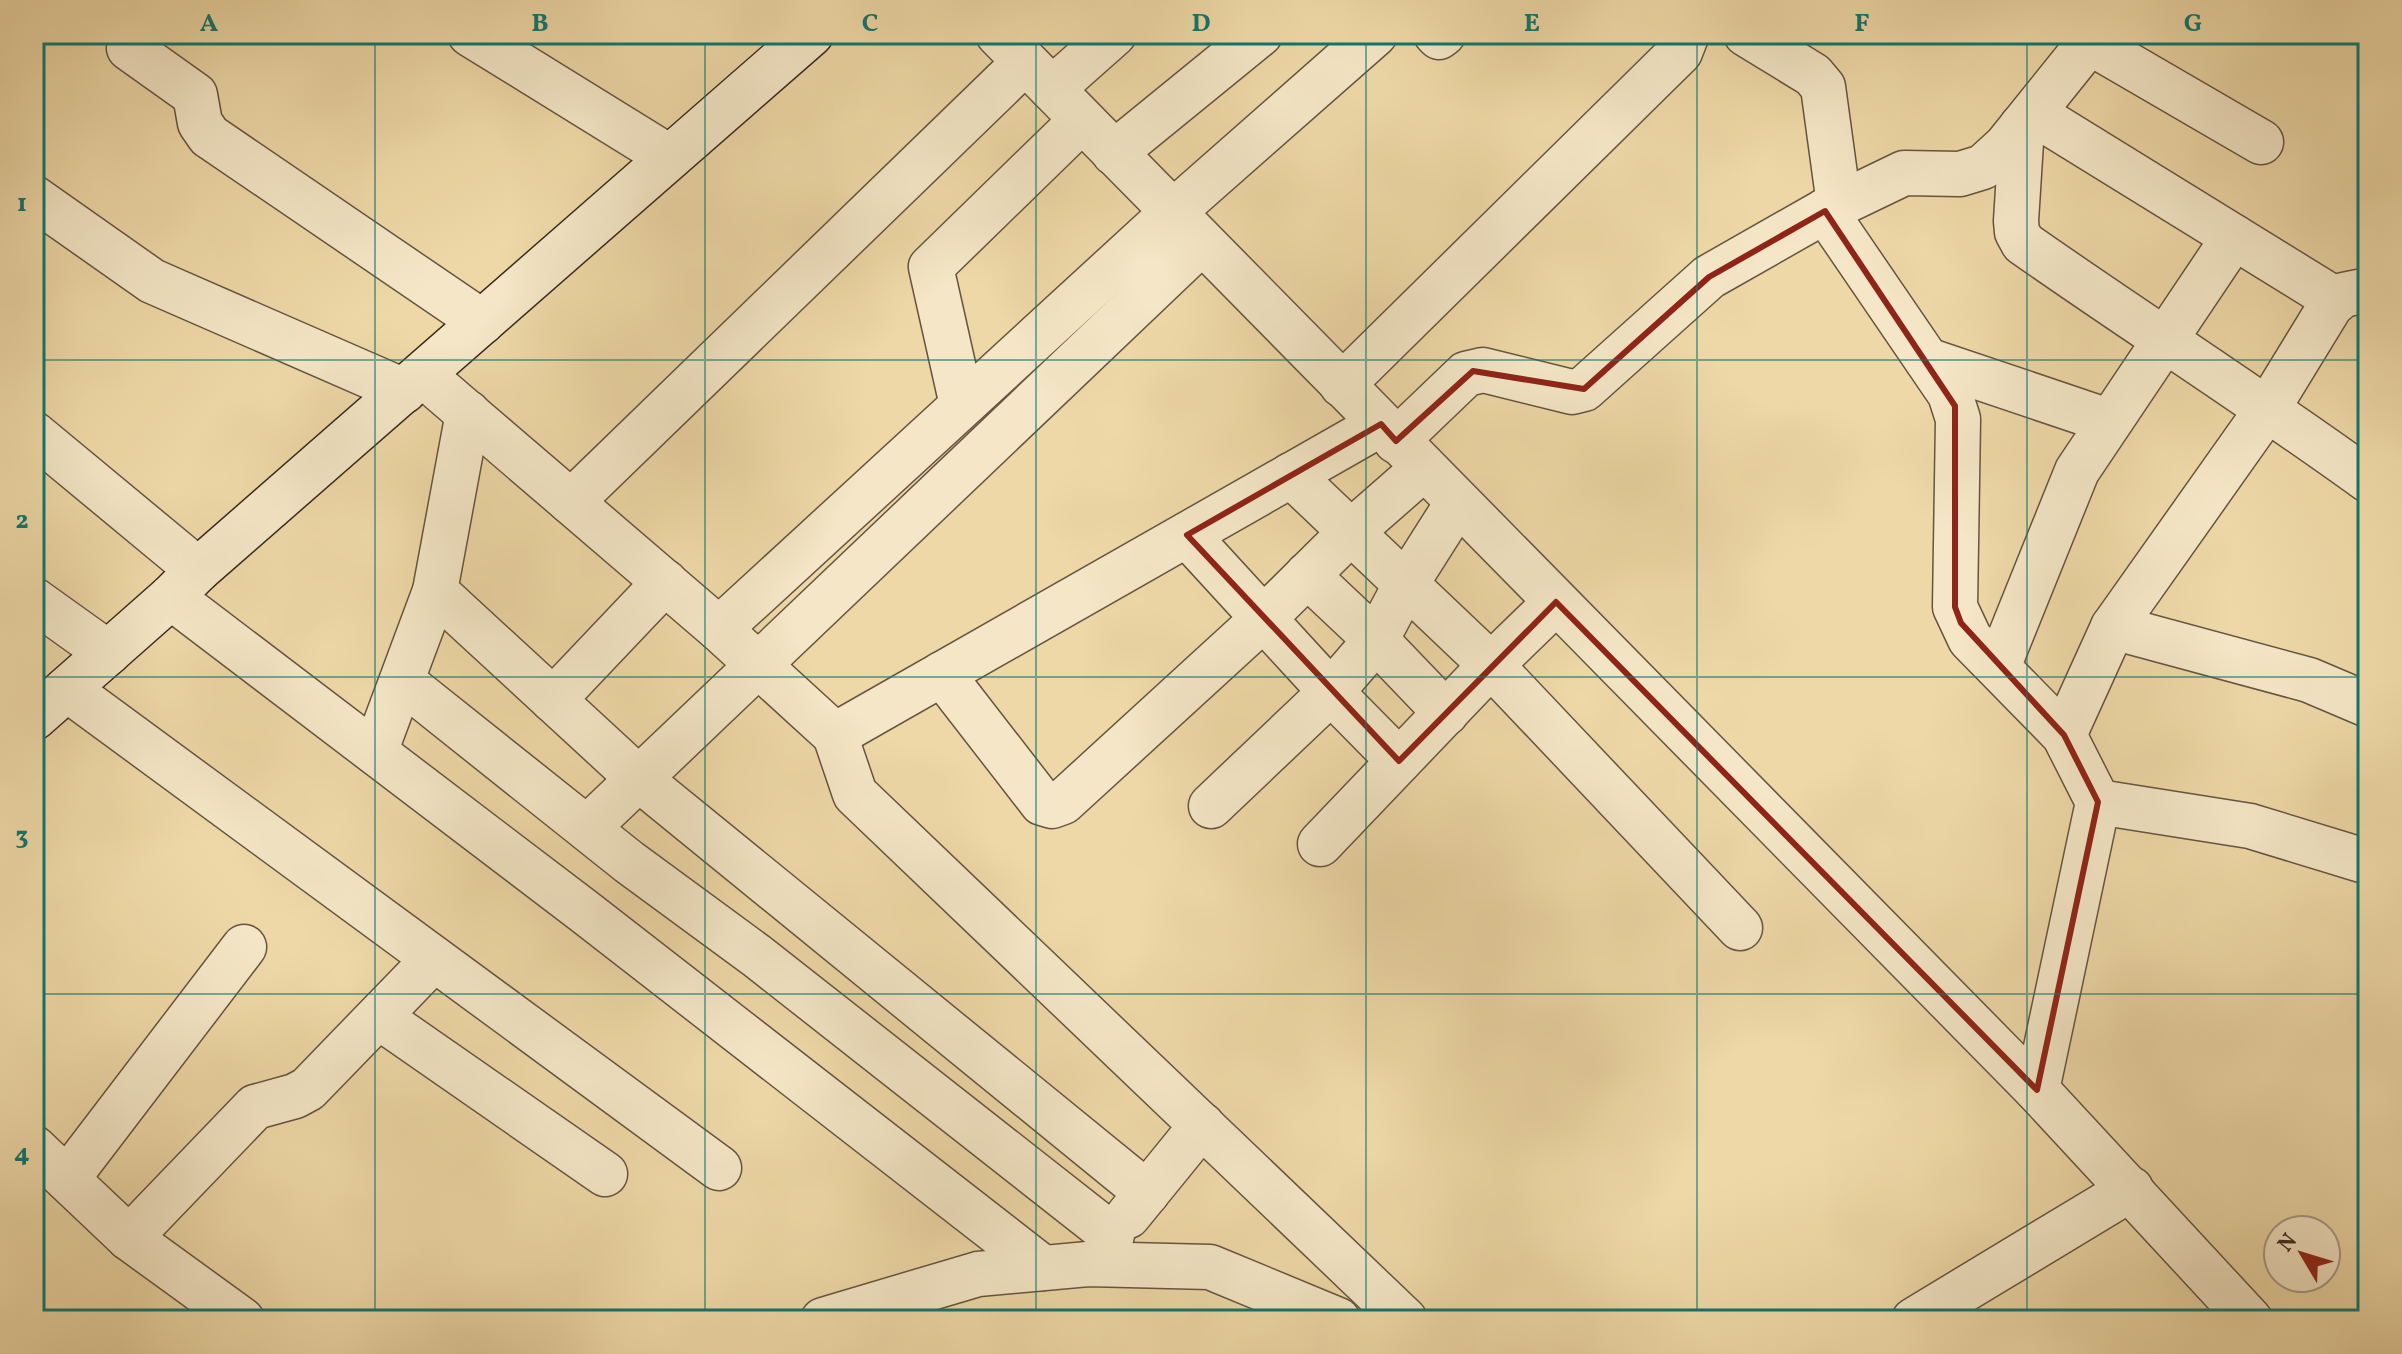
<svg xmlns="http://www.w3.org/2000/svg" width="2402" height="1354" font-family="Vollkorn,serif">
<rect width="100%" height="100%" fill="#eed8a7"/>
<filter id="stains"><feTurbulence type="fractalNoise" baseFrequency=".0025" numOctaves="4"/><feColorMatrix values="0 0 0 0 .2 0 0 0 0 .09 0 0 0 0 .02 0 0 0 .5 -.17"/></filter>
<radialGradient id="worn" r=".72"><stop offset=".6" stop-color="#630" stop-opacity="0"/><stop offset="1" stop-color="#630" stop-opacity=".3"/></radialGradient>
<g fill="none" stroke-linecap="round" stroke-linejoin="round">
<g stroke="#665441" stroke-width="47">
<g id="minor">
<polyline points="470,34 669,157"/>
<polyline points="998,34 2037,1090 2250,1320"/>
<polyline points="1436,34 1439,37 1443,34"/>
<polyline points="1746,34 1813,75 1823,87 1839,204"/>
<polyline points="2089,42 2261,142"/>
<polyline points="129,48 195,95 200,123 209,136 482,322"/>
<polyline points="1052,89 1114,34"/>
<polyline points="2033,113 2336,300"/>
<path d="M2022 126 2016 221 2017 232 2023 243C2137 323 2255 398 2368 480"/>
<polyline points="1114,153 1260,34"/>
<polyline points="34,198 152,281 404,391"/>
<polyline points="1825,211 1950,394 1958,419 1955,607 1970,639 2064,735 2098,802 2037,1090"/>
<polyline points="1927,360 2108,421"/>
<polyline points="423,375 719,629 835,735 855,794 1405,1320"/>
<polyline points="1342,385 1680,52 1687,34"/>
<polyline points="962,405 931,267 1082,120"/>
<polyline points="34,434 198,570"/>
<polyline points="1396,441 1466,374 1483,370 1572,392 1584,389 1709,277 1825,211 1904,173 1960,174 1983,167 2006,146 2096,34"/>
<polyline points="1291,475 1491,665 1740,928"/>
<polyline points="571,502 1025,62"/>
<polyline points="1187,535 1331,692 1399,761"/>
<polyline points="1307,575 1376,640 1446,713"/>
<polyline points="435,591 639,779 1147,1193"/>
<polyline points="171,597 585,912 1043,1268"/>
<polyline points="34,600 108,653"/>
<polyline points="2113,627 2309,680 2368,705"/>
<polyline points="719,629 1173,212 1375,34"/>
<polyline points="1998,667 2077,471 2234,237"/>
<polyline points="942,674 1042,803 1052,806 1063,802 1264,618 1351,532 1424,468"/>
<polyline points="402,681 629,862 757,956 1112,1235"/>
<polyline points="67,689 719,1168"/>
<polyline points="553,700 665,582"/>
<polyline points="835,735 1381,424"/>
<polyline points="2064,735 2113,627 2268,408 2331,305 2343,295 2368,290"/>
<polyline points="375,752 435,591 468,413"/>
<polyline points="2098,802 2250,826 2368,862"/>
<polyline points="1211,806 1331,692 1376,640 1406,584 1458,502"/>
<polyline points="587,828 1202,242"/>
<polyline points="1320,844 1491,665 1556,602"/>
<polyline points="379,1017 605,1174"/>
<polyline points="34,1148 129,1238 242,1320"/>
<polyline points="67,1179 244,947"/>
<polyline points="1128,1216 1202,1125"/>
<polyline points="129,1238 255,1107 295,1096 308,1089 434,959"/>
<polyline points="823,1320 978,1274 1088,1264 1210,1267 1338,1320"/>
<polyline points="1914,1320 2131,1189"/>
</g>
</g>
<g stroke="#39281f" stroke-width="47">
<polyline id="secondary" points="34,718 171,597 198,570 811,34"/>
</g>
<use href="#minor" stroke="#f4e6c6" stroke-width="44"/>
<use href="#secondary" stroke="#f4e6c6" stroke-width="44"/>
</g>
<path fill="none" stroke="#8f2418" stroke-width="6" stroke-linejoin="round" d="M1825 211 1955 406V607L1961 623 2064 735 2098 802 2037 1090 1556 602 1399 761 1187 535 1381 424 1396 441 1473 371 1584 389 1709 277Z"/>
<path fill="none" stroke="#0f766e" stroke-width="2" stroke-opacity="0.55" d="M375 34V1320M705 34V1320M1036 34V1320M1366 34V1320M1697 34V1320M2027 34V1320M34 360H2368M34 677H2368M34 994H2368"/>
<rect width="2402" height="1354" fill="none" stroke="#eed8a7" stroke-width="88"/>
<g transform="translate(2302 1254) rotate(308)"><circle r="38" fill="#f4e6c6" stroke="#a99a83" stroke-width="2"/>
<path d="M0-6L14 30L0 20L-14 30Z" fill="#8f2418"/>
<text y="-12" font-size="22" font-weight="bold" text-anchor="middle" fill="#39281f">N</text>
</g>
<rect x="44" y="44" width="2314" height="1266" fill="none" stroke="#0f766e" stroke-width="3"/>
<g font-size="26" text-anchor="middle" font-weight="bold" fill="#0f766e">
<text x="209" y="31">A</text>
<text x="540" y="31">B</text>
<text x="870" y="31">C</text>
<text x="1201" y="31">D</text>
<text x="1532" y="31">E</text>
<text x="1862" y="31">F</text>
<text x="2193" y="31">G</text>
<text x="22" y="211">1</text>
<text x="22" y="528">2</text>
<text x="22" y="844">3</text>
<text x="22" y="1161">4</text>
</g>
<rect width="100%" height="100%" filter="url(#stains)"/>
<rect width="100%" height="100%" fill="url(#worn)"/>
</svg>
